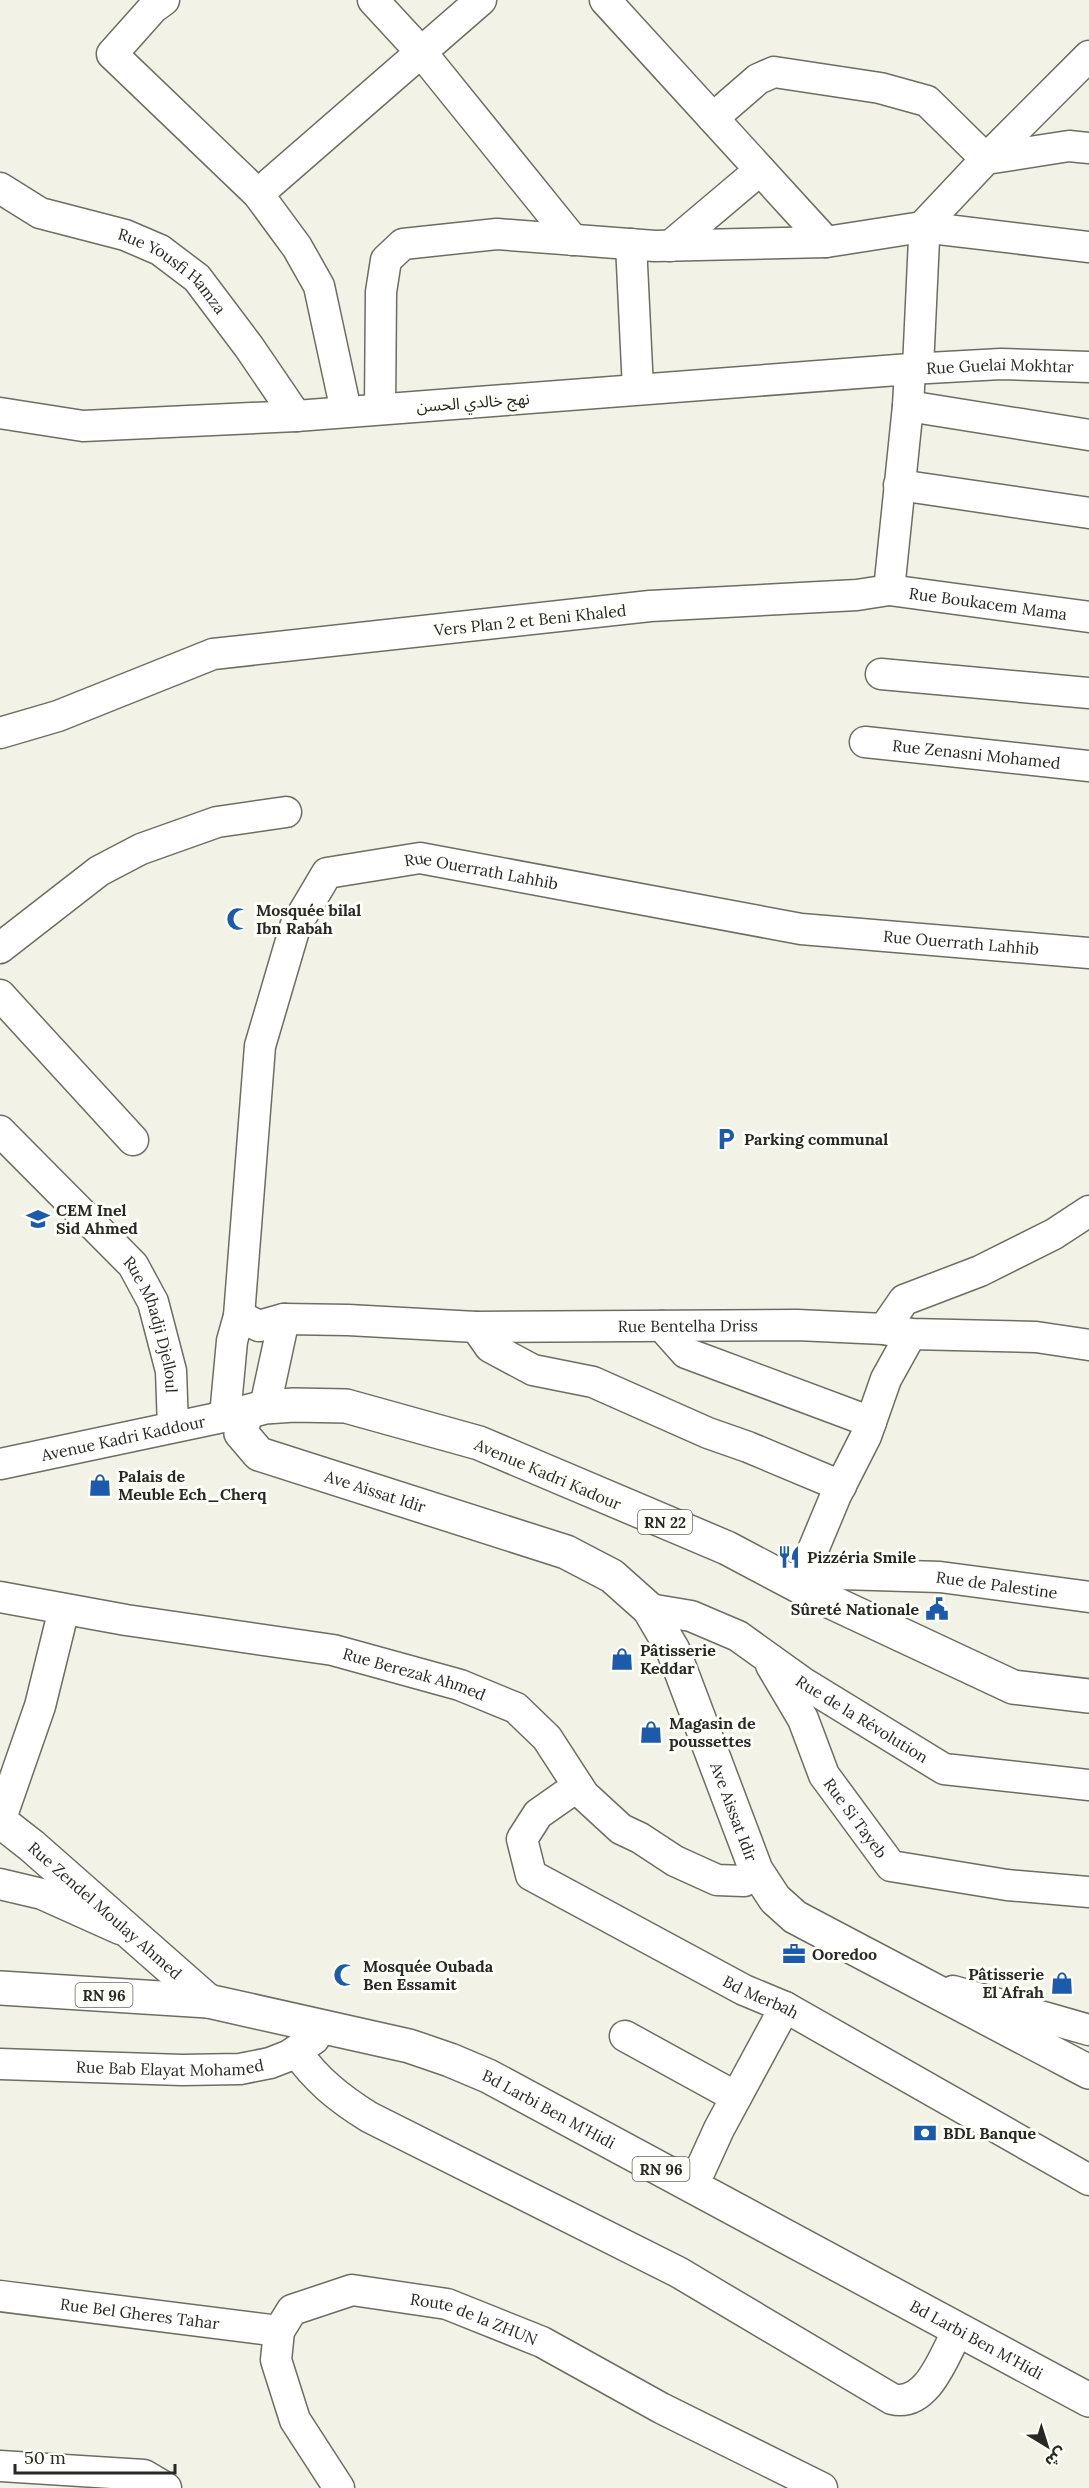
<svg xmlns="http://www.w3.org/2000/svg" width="1089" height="2488" font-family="Lora,'Noto Sans Arabic',serif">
<rect width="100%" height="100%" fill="#f2f2e6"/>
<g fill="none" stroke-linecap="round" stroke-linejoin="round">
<g stroke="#6d6d62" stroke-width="33">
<g id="minor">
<polyline points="164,0 153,8 112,54 258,194 297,247 319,286 346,411"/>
<polyline points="373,0 421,52 573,240"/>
<polyline points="605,0 826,242"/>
<polyline points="713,118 758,79 774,72 880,88 927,101 986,159 1089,56"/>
<path id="s1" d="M0 188 40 213 125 235 160 250 197 278 249 347 296 416"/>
<polyline points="258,194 481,0"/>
<polyline points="922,227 1089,247"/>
<polyline points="631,244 638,389"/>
<polyline points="670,246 760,170"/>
<path id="s2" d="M910 369 1001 364 1089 367"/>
<polyline points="910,369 918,368 924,239"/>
<polyline points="908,406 1089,435"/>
<polyline points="380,409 381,292 386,260 403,244 497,234 655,246 826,242 922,227 986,159 1069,146 1089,148"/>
<polyline points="0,413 83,426 296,416 910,369 908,406 889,590 857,595 650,606 213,654 58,716 0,733"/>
<polyline points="899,485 1089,513"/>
<path id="s3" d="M889 590 1089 617"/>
<polyline points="881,674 1089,693"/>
<path id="s4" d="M865 742 1089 766"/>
<polyline points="0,948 99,871 141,849 217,822 286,812"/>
<polyline points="0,995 133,1140"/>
<path id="s5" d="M0 1131 133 1265 153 1302 171 1371 173 1427"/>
<path id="s6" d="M239 1316 260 1046 295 927 327 873 420 858 801 929 1089 953"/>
<path id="s7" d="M284 1319 348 1320 476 1327 797 1325 884 1329 911 1334 1036 1337 1089 1345"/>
<polyline points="662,1326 686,1353 871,1422"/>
<polyline points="476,1327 490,1347 533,1370 593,1382 708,1433 748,1447 841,1486"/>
<polyline points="884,1329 904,1300 980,1271 1054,1234 1089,1211"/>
<polyline points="225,1416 232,1341 239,1316 259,1326 284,1319 265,1407"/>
<path id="s8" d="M0 1464 246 1412"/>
<path id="s9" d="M798 1586 841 1574 940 1577 1089 1597"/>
<polyline points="798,1586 836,1495 866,1436 886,1379 911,1334"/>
<path id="s10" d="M0 1597 126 1620 333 1650 460 1685 516 1708 547 1738 584 1795 621 1829 640 1838 675 1861 717 1880 744 1881 756 1870"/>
<path id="s11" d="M649 1609 691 1616 738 1636 802 1682 944 1769 1089 1785"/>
<path id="s12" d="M771 1665 803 1719 824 1775 891 1866 1007 1885 1089 1892"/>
<path id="s13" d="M578 1786 538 1814 522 1839 531 1875 744 1990 785 2007 1089 2180"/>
<polyline points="0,1821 40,1706 64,1609"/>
<polyline points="0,1884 42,1894 120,1929"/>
<polyline points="953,1991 1089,2030"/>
<polyline points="625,2036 736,2097"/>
<path d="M296 2051C316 2080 340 2099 369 2117L678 2272 892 2399C927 2408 944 2356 958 2330"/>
<path id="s14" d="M0 2064 182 2070 240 2069 270 2063 288 2056 314 2039"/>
<polyline points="693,2186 719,2129 785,2007"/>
<path id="s15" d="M0 2296 279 2331"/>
<polyline points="0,2466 144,2475 166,2488"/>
<path id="s16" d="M339 2488 295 2420 276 2360 279 2331 292 2310 352 2290 447 2304 542 2342 661 2408 822 2488"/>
</g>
</g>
<g stroke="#6d6d62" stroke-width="36">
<g id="major">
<path id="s17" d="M1089 1696 1013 1687 812 1593 727 1548 479 1443 346 1406 294 1405 265 1407 246 1412 241 1433 259 1454 566 1552 612 1576 649 1609 673 1650 756 1870 775 1899 795 1917 1089 2072"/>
<path id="s18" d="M0 1821 32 1846 208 2001"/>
<path id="s19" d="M0 1988 208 2001 409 2046 450 2060 488 2076 1089 2400"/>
</g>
</g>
<use href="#minor" stroke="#fff" stroke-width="30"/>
<use href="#major" stroke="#fff" stroke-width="33"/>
</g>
<defs>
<g id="mosque-bare" transform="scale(1.8)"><path d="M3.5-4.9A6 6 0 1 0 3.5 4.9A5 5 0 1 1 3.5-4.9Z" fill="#1c5bac" stroke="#fffffa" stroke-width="2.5" paint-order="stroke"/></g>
<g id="parking-bare" transform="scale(1.8)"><path d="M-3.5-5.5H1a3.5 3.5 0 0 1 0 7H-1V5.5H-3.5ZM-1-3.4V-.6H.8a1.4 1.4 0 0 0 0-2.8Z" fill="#1c5bac" stroke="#fffffa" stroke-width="2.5" paint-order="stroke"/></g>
<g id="school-bare" transform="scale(1.8)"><path d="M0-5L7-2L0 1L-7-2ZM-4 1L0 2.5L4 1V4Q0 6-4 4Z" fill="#1c5bac" stroke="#fffffa" stroke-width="2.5" paint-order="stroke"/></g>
<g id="shop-bare" transform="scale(1.8)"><path d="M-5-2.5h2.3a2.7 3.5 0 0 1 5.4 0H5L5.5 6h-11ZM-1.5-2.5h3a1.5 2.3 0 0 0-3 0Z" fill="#1c5bac" stroke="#fffffa" stroke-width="2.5" paint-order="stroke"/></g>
<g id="restaurant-bare" transform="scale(1.8)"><path d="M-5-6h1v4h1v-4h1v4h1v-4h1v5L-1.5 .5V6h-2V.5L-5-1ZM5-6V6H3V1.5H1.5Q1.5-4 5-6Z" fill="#1c5bac" stroke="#fffffa" stroke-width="2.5" paint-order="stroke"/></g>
<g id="civic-bare" transform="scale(1.8)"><path d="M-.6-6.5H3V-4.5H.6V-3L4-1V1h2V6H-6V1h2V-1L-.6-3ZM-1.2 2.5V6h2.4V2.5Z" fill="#1c5bac" stroke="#fffffa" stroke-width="2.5" paint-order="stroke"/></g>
<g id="office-bare" transform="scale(1.8)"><path d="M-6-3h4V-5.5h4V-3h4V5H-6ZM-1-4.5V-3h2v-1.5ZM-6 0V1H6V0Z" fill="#1c5bac" stroke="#fffffa" stroke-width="2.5" paint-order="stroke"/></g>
<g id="bank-bare" transform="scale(1.8)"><path d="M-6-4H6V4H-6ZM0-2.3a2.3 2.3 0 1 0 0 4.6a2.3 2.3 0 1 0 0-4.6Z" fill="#1c5bac" stroke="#fffffa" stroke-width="2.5" paint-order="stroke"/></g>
</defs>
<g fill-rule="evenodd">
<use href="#mosque-bare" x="238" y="919"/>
<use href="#parking-bare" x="726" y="1139"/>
<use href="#school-bare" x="38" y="1219"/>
<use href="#shop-bare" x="100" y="1485"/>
<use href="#restaurant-bare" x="789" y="1557"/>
<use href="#civic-bare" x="937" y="1609"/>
<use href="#shop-bare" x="622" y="1659"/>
<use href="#shop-bare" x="651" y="1732"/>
<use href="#office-bare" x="794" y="1954"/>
<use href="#mosque-bare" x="345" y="1975"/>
<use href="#shop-bare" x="1062" y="1983"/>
<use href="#bank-bare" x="925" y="2133"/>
</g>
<g text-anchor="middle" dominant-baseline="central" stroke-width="6" stroke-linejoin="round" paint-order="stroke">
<g fill="#fffffa" stroke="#686864" stroke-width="1.5">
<rect x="638" y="1510" width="54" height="24" rx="4.5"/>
<rect x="75.5" y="1983" width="57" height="24" rx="4.5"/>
<rect x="632.5" y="2157" width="57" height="24" rx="4.5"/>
</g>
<g font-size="15" font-weight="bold" fill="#282824">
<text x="665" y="1522">RN 22</text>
<text x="104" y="1995">RN 96</text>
<text x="661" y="2169">RN 96</text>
</g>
<g font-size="16" fill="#282824" stroke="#fffffa">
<text stroke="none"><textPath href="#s1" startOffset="195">Rue Yousfi Hamza</textPath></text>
<text stroke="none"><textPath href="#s2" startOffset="90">Rue Guelai Mokhtar</textPath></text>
<text transform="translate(473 402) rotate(-4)">نهج خالدي الحسن</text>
<text stroke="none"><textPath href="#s3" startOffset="100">Rue Boukacem Mama</textPath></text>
<text transform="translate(530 620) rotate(-6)">Vers Plan 2 et Beni Khaled</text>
<text stroke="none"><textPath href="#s4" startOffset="112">Rue Zenasni Mohamed</textPath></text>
<text stroke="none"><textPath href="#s6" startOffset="614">Rue Ouerrath Lahhib</textPath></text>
<text stroke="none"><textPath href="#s6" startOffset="1100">Rue Ouerrath Lahhib</textPath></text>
<text stroke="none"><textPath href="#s5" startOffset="252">Rue Mhadji Djelloul</textPath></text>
<text stroke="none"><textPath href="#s7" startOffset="404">Rue Bentelha Driss</textPath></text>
<text stroke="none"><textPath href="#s8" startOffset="126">Avenue Kadri Kaddour</textPath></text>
<text transform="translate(548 1474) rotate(23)">Avenue Kadri Kadour</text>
<text stroke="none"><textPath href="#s17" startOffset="1074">Ave Aissat Idir</textPath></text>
<text stroke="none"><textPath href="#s9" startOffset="201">Rue de Palestine</textPath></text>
<text stroke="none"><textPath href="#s10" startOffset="422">Rue Berezak Ahmed</textPath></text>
<text stroke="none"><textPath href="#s11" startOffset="243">Rue de la Révolution</textPath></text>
<text stroke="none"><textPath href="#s17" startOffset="1596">Ave Aissat Idir</textPath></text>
<text stroke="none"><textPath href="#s12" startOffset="176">Rue Si Tayeb</textPath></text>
<text stroke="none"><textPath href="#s18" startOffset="138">Rue Zendel Moulay Ahmed</textPath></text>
<text stroke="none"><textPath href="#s13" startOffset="376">Bd Merbah</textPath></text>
<text stroke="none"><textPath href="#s14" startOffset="170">Rue Bab Elayat Mohamed</textPath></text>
<text stroke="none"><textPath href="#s19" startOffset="568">Bd Larbi Ben M'Hidi</textPath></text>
<text stroke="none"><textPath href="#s15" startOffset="141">Rue Bel Gheres Tahar</textPath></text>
<text stroke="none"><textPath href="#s16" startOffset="387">Route de la ZHUN</textPath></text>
<text stroke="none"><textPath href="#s19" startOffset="1054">Bd Larbi Ben M'Hidi</textPath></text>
</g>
<g font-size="16" font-weight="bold" fill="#282824" stroke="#fffffa" text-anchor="start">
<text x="256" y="910">Mosquée bilal<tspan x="256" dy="18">Ibn Rabah</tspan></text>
<text x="744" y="1139">Parking communal</text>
<text x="56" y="1210">CEM Inel<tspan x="56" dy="18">Sid Ahmed</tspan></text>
<text x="118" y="1476">Palais de<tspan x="118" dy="18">Meuble Ech_Cherq</tspan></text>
<text x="807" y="1557">Pizzéria Smile</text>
<text x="919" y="1609" text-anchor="end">Sûreté Nationale</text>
<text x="640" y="1650">Pâtisserie<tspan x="640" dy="18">Keddar</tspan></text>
<text x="669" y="1723">Magasin de<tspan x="669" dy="18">poussettes</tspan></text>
<text x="812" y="1954">Ooredoo</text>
<text x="363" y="1966">Mosquée Oubada<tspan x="363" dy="18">Ben Essamit</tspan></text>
<text x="1044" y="1974" text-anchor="end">Pâtisserie<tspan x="1044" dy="18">El Afrah</tspan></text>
<text x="943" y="2133">BDL Banque</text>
</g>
</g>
<g transform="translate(1047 2446) rotate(142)" stroke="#fffffa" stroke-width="4.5" paint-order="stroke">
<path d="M0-4.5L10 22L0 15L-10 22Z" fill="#282824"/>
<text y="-9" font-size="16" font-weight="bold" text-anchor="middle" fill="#282824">ش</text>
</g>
<path d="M15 2464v9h160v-9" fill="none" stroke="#282824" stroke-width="3"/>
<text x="24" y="2464" font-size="18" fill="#282824" stroke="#fffffa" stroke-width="4.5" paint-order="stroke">50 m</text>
</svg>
